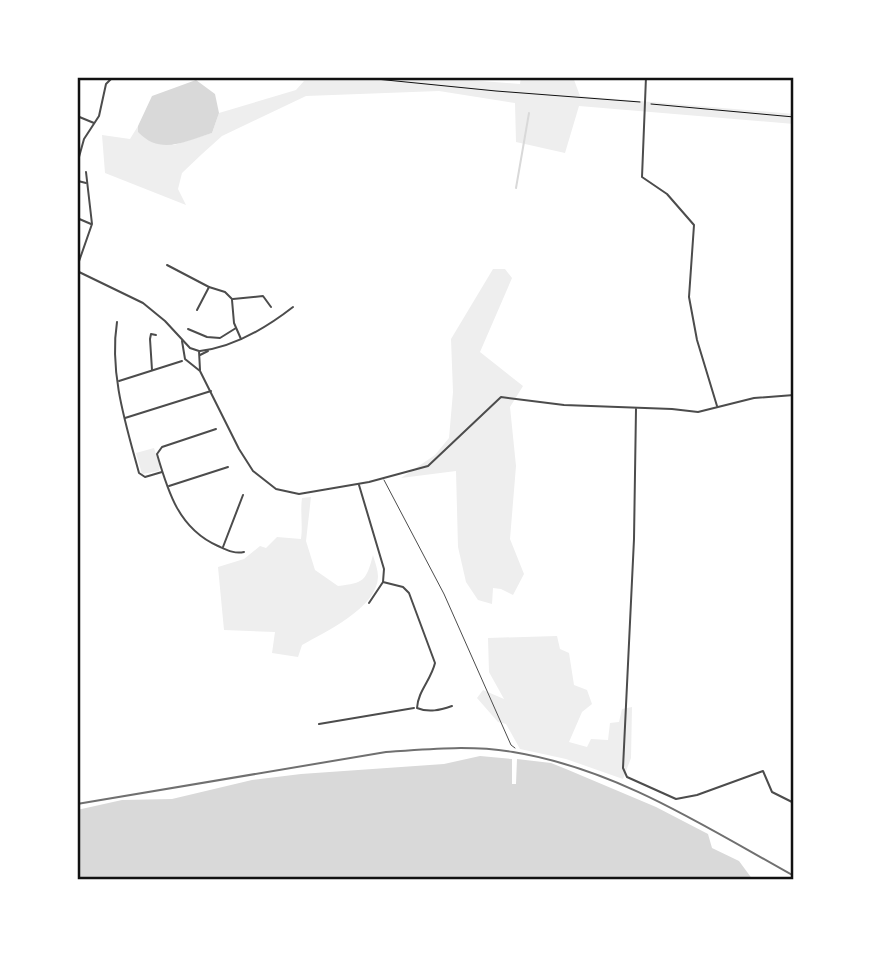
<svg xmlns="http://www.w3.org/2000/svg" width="871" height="957" font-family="'Fira Sans',sans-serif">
<rect width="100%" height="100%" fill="#fff"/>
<g fill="#eee">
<polygon points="273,77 431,77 520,84 521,77 573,77 580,96 794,114 794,124 579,106 565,153 516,142 515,103 439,91 306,96 222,136 202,154 182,173 178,189 186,205 105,173 102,135 130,139 138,126 138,132 174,145 212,133 219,113 296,90 304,81"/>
<polygon points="493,269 505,269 512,278 480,352 523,386 510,407 516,466 510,539 524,574 513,595 501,589 493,588 492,604 478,600 466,582 458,547 456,471 401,478 435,455 449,438 453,392 451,339"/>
<polygon points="154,448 160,467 159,471 142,474 136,453"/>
<path d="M311 497 306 541 315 570 338 586C364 583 366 581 373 555 375 562 378 570 378 577 377 608 325 632 302 645L298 657 272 653 275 632 224 630 218 567 244 559 260 546 266 548 277 537 301 539C303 525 300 512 302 498Z"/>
<polygon points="557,636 560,649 569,653 574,685 587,690 592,704 582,712 569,742 587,747 591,739 608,740 610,723 619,722 622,709 632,707 631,758 623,779 566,759 520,749 506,724 498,722 477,698 483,690 504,699 489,672 488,638"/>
</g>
<g fill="#d9d9d9">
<path d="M196 80 215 94 219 113 212 133C185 141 161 156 138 132V126L152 96Z"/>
<polygon points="480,756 512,759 512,784 516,784 517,759 551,763 566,769 656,807 708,834 712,848 739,861 753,880 77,880 77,810 122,800 172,799 252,780 301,774 444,764"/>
</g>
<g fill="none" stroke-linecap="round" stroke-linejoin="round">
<g stroke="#d9d9d9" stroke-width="2">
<polyline points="526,78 527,77"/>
<polyline points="516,188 529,113"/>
</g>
<g stroke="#111" stroke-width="1">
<polyline points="356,77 496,91 640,102"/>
<polyline points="651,104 794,117"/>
</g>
<polyline stroke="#4c4c4c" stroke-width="1" points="384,480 444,594 511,745 515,748"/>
<g stroke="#4c4c4c" stroke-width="2">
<polyline points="646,77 642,177 667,194 694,225 689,297 697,340 717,406"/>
<polyline points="77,116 94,123"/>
<polyline points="79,157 84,139 99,116 106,84 111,79"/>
<polyline points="78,181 86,183"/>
<polyline points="77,218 91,224"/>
<polyline points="167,265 209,287"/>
<polyline points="77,267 92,224 86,172"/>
<polyline points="233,299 263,296 271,307"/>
<polyline points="232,300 234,323 241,339"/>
<polyline points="197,310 209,287 225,292 232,299"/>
<path d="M117 322C109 373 126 425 139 473L145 477 162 472"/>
<polyline points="188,329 207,337 220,338 236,328"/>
<path d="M200 351C235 347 266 328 293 307"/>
<polyline points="200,355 208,351"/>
<polyline points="152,370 150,339 151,334 156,335"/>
<polyline points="119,381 182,361"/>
<polyline points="636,409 634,539 623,768 627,777 676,799 697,795 763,771 772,792 794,803"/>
<polyline points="125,418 211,391"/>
<path d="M216 429 162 447 157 454C168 492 179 529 218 546 227 550 234 554 244 552"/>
<polyline points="359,485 384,569 383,582 369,603"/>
<polyline points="169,486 228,467"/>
<polyline points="223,547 243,495"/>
<path d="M383 582 403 587 409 593 435 663C431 680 418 691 417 708 429 713 440 710 452 706"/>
<polyline points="319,724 414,708"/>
</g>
<g stroke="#4c4c4c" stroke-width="2">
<polyline points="77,271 143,303 165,321 190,348 199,351 200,370"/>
<polyline points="182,341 185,359 200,371 239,449 253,471 276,489 299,494 369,482 428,466 501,397 564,405 672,409 698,412 754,398 794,395"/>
</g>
<path stroke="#707070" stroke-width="2" d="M77 804 386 752C428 749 471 745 513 752 617 769 704 826 794 876"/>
</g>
<rect width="871" height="957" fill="none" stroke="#ffffff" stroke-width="158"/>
<rect x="79" y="79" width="713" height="799" fill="none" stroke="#111" stroke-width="2.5"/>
</svg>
